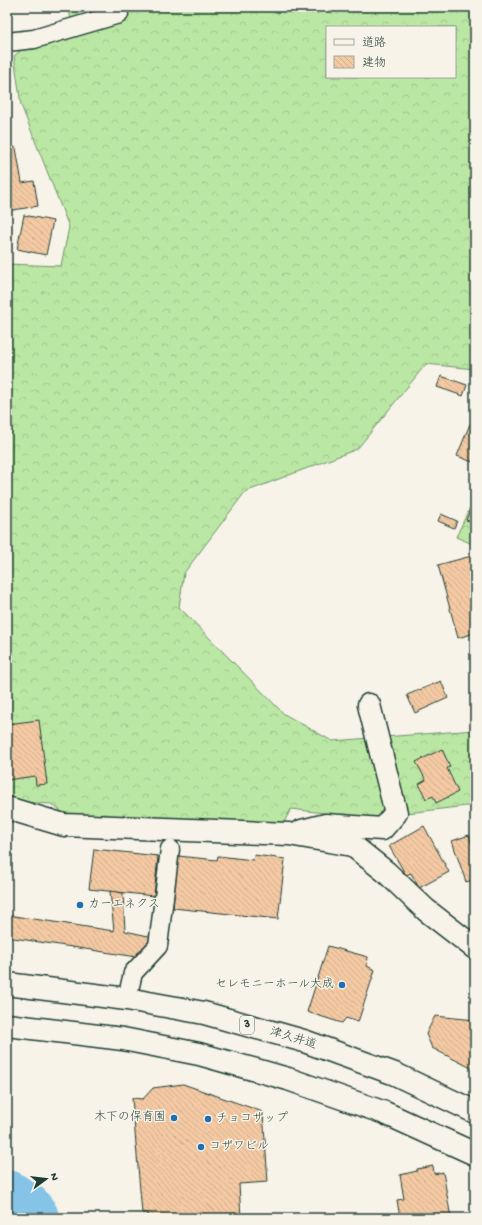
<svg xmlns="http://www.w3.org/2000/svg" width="482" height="1225" font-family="'Gochi Hand','Klee One',sans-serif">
<defs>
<pattern id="forest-crowns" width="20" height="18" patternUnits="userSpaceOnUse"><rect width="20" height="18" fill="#bbe7a4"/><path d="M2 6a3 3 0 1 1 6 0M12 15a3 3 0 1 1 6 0" fill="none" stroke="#a0c78e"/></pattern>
<pattern id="building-back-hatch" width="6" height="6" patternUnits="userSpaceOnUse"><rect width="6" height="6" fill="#f4c9a3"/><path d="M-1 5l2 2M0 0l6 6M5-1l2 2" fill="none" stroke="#d1ae8d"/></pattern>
</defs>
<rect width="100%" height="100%" fill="#f7f3e8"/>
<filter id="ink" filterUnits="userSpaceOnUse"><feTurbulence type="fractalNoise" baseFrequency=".025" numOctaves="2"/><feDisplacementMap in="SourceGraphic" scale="8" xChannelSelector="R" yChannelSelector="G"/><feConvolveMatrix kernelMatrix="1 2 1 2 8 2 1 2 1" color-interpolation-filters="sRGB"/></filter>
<g filter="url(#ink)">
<g fill="url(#forest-crowns)" stroke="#6d926c" fill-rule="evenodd">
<path d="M68 7H475V369L426 364 357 449 245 492 184 573 179 607 284 714 332 741 475 730V805L365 818 291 809 283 824 66 820 60 810 51 804 7 801V264L61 266 69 227 21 105 14 56 30 43 74 31ZM327 27H455V77H327Z"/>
<polygon points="475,497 475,545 456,537"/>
</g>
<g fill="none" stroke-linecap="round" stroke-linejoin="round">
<polyline stroke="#85c4e6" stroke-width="56" points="7,1198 25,1210 31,1218"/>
</g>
<g fill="url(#building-back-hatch)" stroke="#1f3d34">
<polygon points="7,127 8,127 12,147 16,148 22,183 34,181 38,206 7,211"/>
<polygon points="24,215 53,221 46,255 17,249"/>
<polygon points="441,376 467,385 463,396 437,387"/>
<polygon points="470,424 475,426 475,463 457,456"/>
<polygon points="473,502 475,503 475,523 466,520"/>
<polygon points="441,514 457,521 454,528 438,521"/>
<polygon points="475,555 475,633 458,638 438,565"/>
<polygon points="441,681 448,698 415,713 407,695"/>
<polygon points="39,720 47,784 36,785 35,776 7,780 7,724"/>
<polygon points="442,749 450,767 447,768 458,792 436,803 433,796 426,799 419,784 426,780 416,762"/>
<polygon points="475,782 475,799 468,786"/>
<polygon points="424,826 449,872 419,888 411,873 406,875 389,846"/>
<polygon points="469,835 475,853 475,879 466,882 452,841"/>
<polygon points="94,849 158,856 154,896 89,889"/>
<polygon points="254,855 285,859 278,919 173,908 178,856 217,860 218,856 253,860"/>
<polygon points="110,891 123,893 125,931 153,937 137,957 7,937 7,915 114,931"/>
<polygon points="328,946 368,957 367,966 375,970 358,1022 346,1018 342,1023 307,1012"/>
<polygon points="435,1016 475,1020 475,1070 432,1048 426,1034"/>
<polygon points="183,1084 263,1112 268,1182 239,1184 241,1218 148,1218 148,1213 142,1213 132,1098 143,1099 153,1088"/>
<polygon points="433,1166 434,1174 443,1172 451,1218 400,1218 397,1200 404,1199 400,1175 417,1171 417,1169"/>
</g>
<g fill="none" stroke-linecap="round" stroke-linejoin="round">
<g stroke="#1f3d34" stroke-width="21">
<g id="service">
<polyline points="7,42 34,39 119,14"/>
<polyline points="127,999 133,973 158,946 170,849"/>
</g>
</g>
<g stroke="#1f3d34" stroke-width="25">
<g id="minor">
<polyline points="7,808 64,825 289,834 352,845 386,872 426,910 475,948"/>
<polyline points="302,831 326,825 382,829 396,813 369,705"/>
</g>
</g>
<g stroke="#1f3d34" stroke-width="25">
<g id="primary">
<polyline points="7,984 127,999 204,1013 304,1041 395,1074 475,1112"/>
<polyline points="7,1025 123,1039 199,1054 288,1079 385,1113 475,1154"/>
</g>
</g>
<use href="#service" stroke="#f7f3e8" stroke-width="18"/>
<use href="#minor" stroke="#f7f3e8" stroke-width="22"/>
<use href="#primary" stroke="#f7f3e8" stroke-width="22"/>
</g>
</g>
<g fill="#1f6fb2" stroke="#f7f3e8" stroke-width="1.5">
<circle cx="80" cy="905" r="4"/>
<circle cx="342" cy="985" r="4"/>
<circle cx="174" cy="1118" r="4"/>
<circle cx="208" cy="1119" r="4"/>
<circle cx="201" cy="1147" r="4"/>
</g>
<g text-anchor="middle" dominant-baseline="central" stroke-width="3" stroke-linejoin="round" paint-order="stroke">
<rect fill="#f7f3e8" stroke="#60746a" stroke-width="1" x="240" y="1016" width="14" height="18" rx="3"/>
<g font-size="11" font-weight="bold" fill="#1f3d34">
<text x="247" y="1025">3</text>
</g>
<g font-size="12" fill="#1f3d34" stroke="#f7f3e8" text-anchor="start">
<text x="88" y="905">カーエネクス</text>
<text x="334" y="985" text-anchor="end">セレモニーホール大成</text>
<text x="166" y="1118" text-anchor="end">木下の保育園</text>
<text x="216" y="1119">チョコザップ</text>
<text x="209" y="1147">コザワビル</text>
</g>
<g font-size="12" fill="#1f3d34" stroke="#f7f3e8">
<text transform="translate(293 1039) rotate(17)">津久井道</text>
</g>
</g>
<rect width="482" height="1225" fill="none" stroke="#f7f3e8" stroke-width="24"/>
<rect x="12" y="12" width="458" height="1201" fill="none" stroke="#1f3d34" stroke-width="1.5" filter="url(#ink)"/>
<rect x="326" y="26" width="130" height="52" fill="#f7f3e8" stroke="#a1aaa0"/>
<rect x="334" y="39" width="20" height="6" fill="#f7f3e8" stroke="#a1aaa0"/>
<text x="362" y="46" font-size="12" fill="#1f3d34">道路</text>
<rect x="334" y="56" width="20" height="12" fill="url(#building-back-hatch)" stroke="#a1aaa0"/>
<text x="362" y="66" font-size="12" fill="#1f3d34">建物</text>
<g transform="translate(46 1179) rotate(75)" stroke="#f7f3e8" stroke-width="3" paint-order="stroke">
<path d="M0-3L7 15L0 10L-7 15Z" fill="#1f3d34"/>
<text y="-6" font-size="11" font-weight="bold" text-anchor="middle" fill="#1f3d34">N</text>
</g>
</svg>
